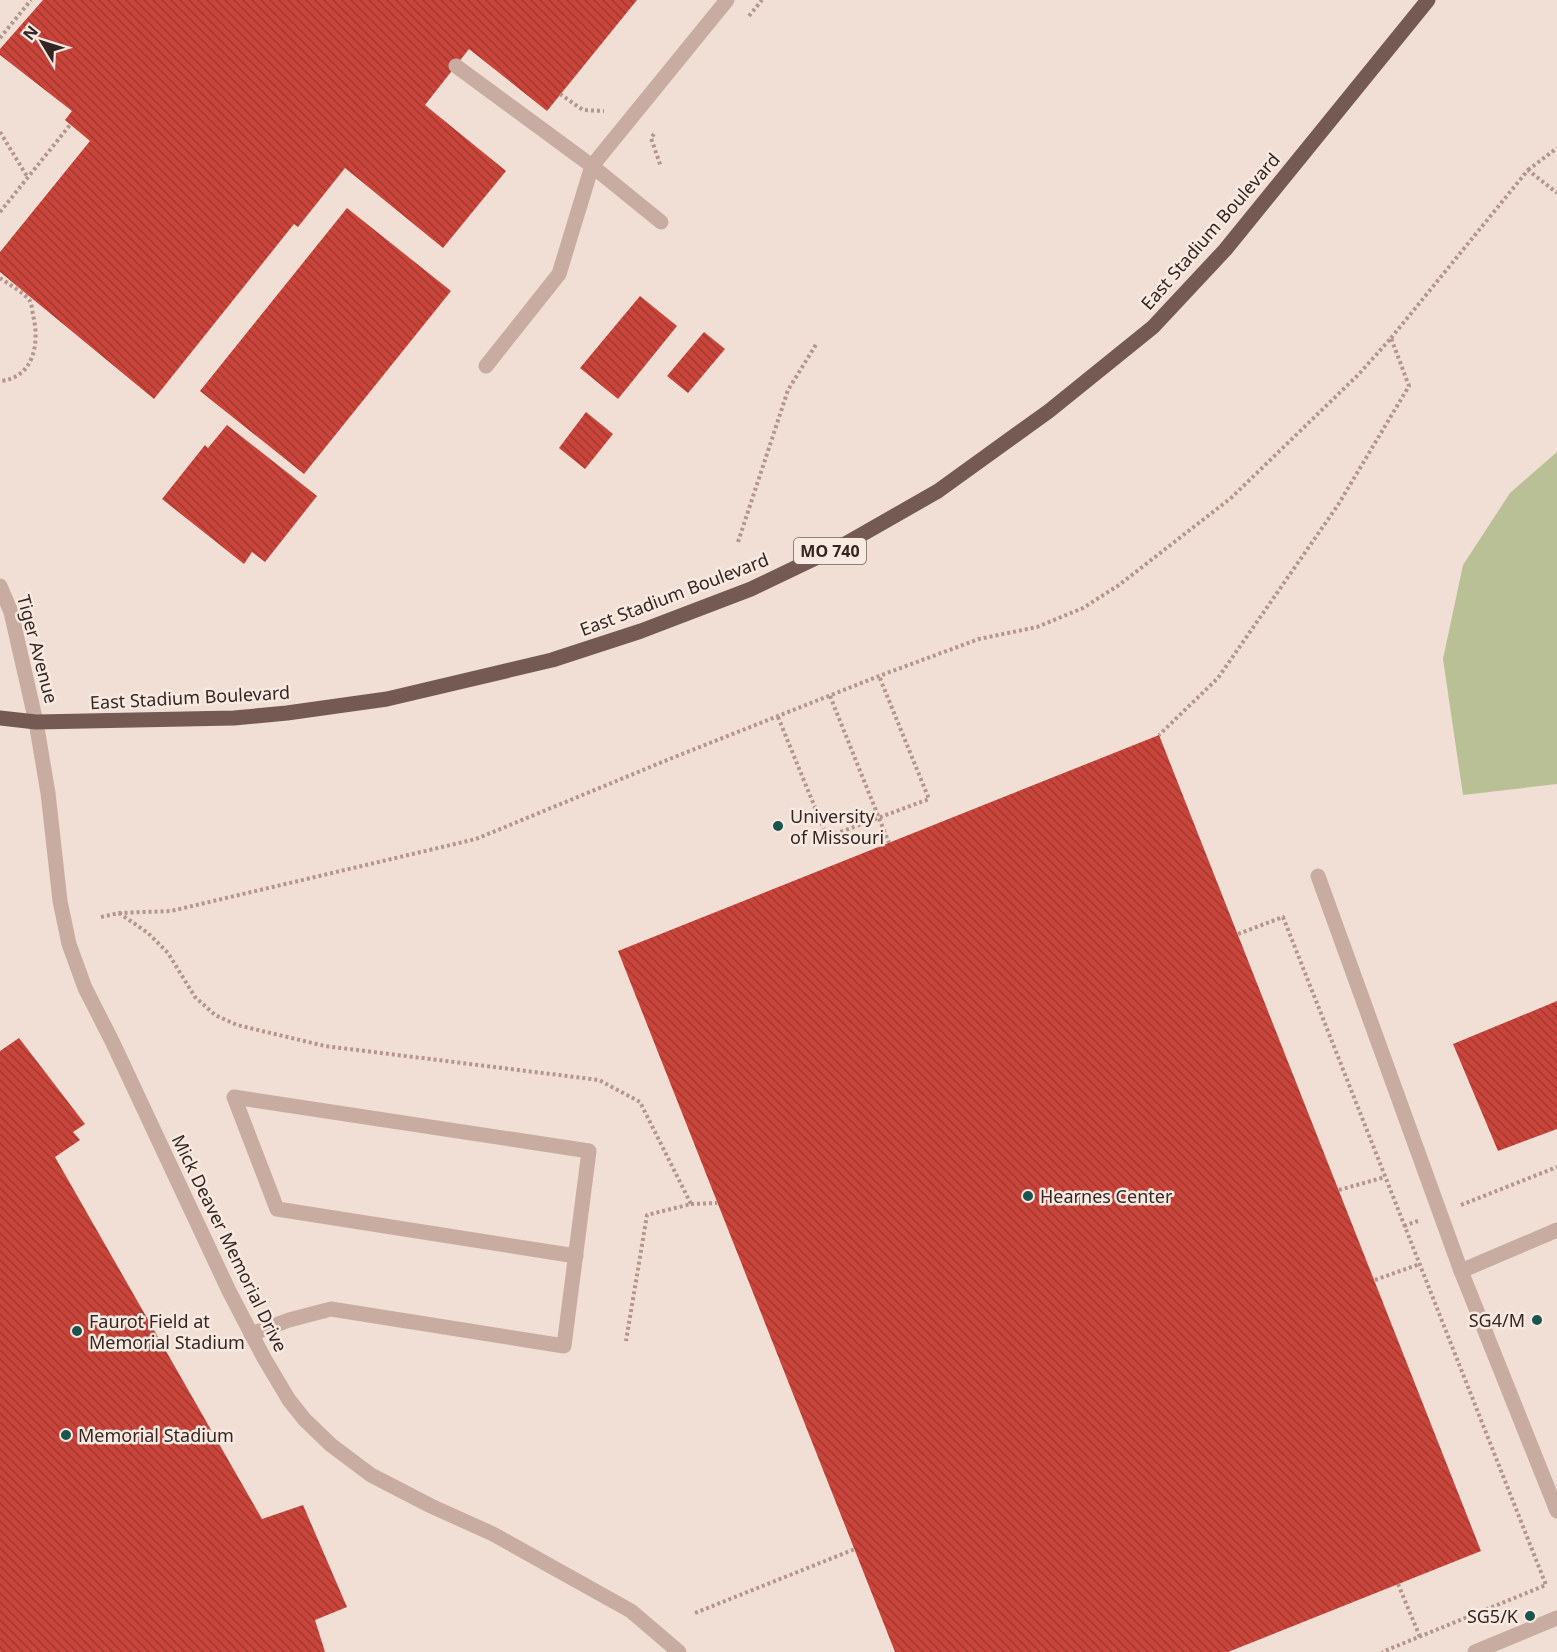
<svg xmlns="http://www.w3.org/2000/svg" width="1557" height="1652" font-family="'Noto Sans',sans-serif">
<defs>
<pattern id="building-back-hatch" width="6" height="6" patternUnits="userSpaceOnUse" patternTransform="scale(1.5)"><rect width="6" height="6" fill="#c9453b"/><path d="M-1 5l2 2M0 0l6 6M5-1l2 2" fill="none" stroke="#a43931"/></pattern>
</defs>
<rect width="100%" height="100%" fill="#f1dfd5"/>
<polygon fill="#b9c095" points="1557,452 1557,784 1463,795 1443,659 1463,565 1510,493"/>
<g fill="url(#building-back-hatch)">
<polygon points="43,0 637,0 547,111 469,49 425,105 506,171 443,248 345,168 298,227 294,224 154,399 0,272 0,252 90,141 65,120 72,111 0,55 0,49"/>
<polygon points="347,208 451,291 304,474 200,391"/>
<polygon points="640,296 677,326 618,399 580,368"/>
<polygon points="704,332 725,349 688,393 667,376"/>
<polygon points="586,412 613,434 585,469 559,448"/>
<polygon points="227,425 317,496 265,562 252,552 244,564 162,499 205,445 208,448"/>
<polygon points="1159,735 1481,1551 1228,1652 895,1652 618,951"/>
<polygon points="1557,1001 1557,1129 1498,1151 1453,1044"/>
<polygon points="19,1038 85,1124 73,1132 80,1140 55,1157 262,1519 303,1505 347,1607 315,1620 325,1652 0,1652 0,1051"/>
</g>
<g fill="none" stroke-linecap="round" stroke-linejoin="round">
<g stroke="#b4968c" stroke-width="4" stroke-dasharray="3 3" stroke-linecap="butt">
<polyline points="749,16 762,0"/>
<polyline points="0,38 31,0"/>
<polyline points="560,94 583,110 604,111"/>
<polyline points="0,132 28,178"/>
<polyline points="654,134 651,138 661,167"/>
<polyline points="1528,170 1557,148"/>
<polyline points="0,212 70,125"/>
<path d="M0 278C7 283 26 294 30 301 32 305 32 311 33 315 40 343 34 378 0 381"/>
<polyline points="1391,338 1528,170 1557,193"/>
<polyline points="738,542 788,390 817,343"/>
<polyline points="830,696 889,843"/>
<polyline points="778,717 827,837 929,799 879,676"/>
<polyline points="119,913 148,933 168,953 195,997 215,1015 237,1025 325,1046 599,1080 640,1102 691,1204 647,1215 626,1341"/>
<polyline points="101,917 119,913 171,911 476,839 672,758 879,676 979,639 1037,627 1083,608 1119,585 1231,498 1359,374 1391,338 1409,386 1338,505 1218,678 1159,735"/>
<polyline points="1238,934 1283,917 1546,1585 1382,1652"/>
<polyline points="1339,1190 1385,1177"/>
<polyline points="691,1204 717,1203"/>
<polyline points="1461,1205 1557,1167"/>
<polyline points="1404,1226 1418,1221"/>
<polyline points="1375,1280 1420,1264"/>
<polyline points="1398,1584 1420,1637"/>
<polyline points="695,1613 855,1549"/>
</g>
<g stroke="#c9aca1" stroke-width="15">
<polyline points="456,66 592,166 559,274 486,366"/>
<polyline points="661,222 592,166 727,0"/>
<polyline points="0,586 11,612 36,722 48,793 60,901 69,944 85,988 112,1041 229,1291 264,1358 289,1400 305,1420 331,1445 371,1475 431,1506 493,1534 631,1611 679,1652"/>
<polyline points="1318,876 1461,1271 1557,1511"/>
<polyline points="1461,1271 1557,1230"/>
<polyline points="251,1334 289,1320 331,1309 564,1346 589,1151 234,1097 277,1209 576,1256"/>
<polyline points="1475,1652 1557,1618"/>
</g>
<polyline stroke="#755a54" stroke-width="15" points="0,718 36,722 234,718 287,713 387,699 552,660 641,631 751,589 847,543 938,491 1049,411 1153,327 1225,250 1428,0"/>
</g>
<g fill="#19544e" stroke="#f9eae1" stroke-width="2">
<circle cx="778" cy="826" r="6"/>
<circle cx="1028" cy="1196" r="6"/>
<circle cx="1537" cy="1320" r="6"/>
<circle cx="77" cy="1331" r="6"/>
<circle cx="66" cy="1435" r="6"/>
<circle cx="1530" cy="1616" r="6"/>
</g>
<g text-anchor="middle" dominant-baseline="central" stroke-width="5" stroke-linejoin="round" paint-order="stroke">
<rect fill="#f9eae1" stroke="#6e615d" stroke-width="1.5" x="794" y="538" width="72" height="26" rx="4.5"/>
<g font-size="16" font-weight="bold" fill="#332624">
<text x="830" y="551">MO 740</text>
</g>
<g font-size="18" fill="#332624" stroke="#f9eae1">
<text transform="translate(1210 231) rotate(-49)">East Stadium Boulevard</text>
<text transform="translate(674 594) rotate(-21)">East Stadium Boulevard</text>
<text transform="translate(38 649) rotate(75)">Tiger Avenue</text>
<text transform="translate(190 697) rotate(-3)">East Stadium Boulevard</text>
<text transform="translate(230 1243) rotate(64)">Mick Deaver Memorial Drive</text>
</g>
<g font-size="18" fill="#332624" stroke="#f9eae1" text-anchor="start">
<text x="790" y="816">University<tspan x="790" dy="21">of Missouri</tspan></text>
<text x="1040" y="1196">Hearnes Center</text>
<text x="1525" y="1320" text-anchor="end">SG4/M</text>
<text x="89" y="1321">Faurot Field at<tspan x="89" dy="21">Memorial Stadium</tspan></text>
<text x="78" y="1435">Memorial Stadium</text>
<text x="1518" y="1616" text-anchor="end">SG5/K</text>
</g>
</g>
<g transform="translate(42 42) rotate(308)" stroke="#f9eae1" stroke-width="4.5" paint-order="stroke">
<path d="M0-4.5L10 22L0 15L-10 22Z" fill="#332624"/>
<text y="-9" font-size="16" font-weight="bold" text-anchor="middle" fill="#332624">N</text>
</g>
</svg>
